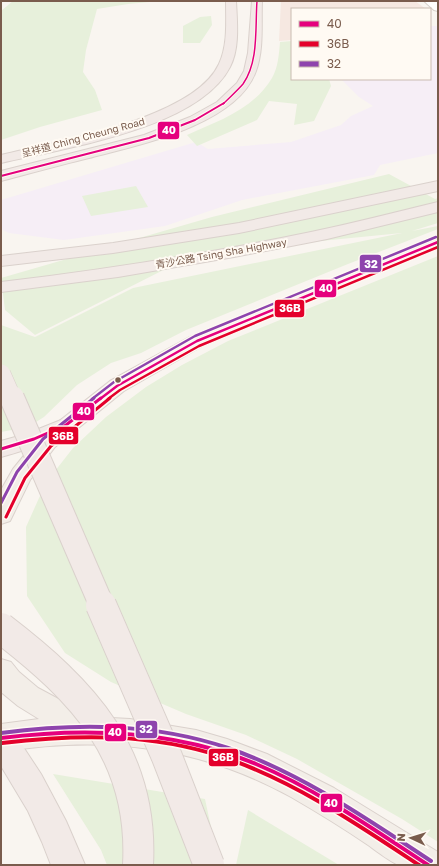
<svg xmlns="http://www.w3.org/2000/svg" width="439" height="866" font-family="'Golos Text','Noto Sans TC',sans-serif">
<rect width="100%" height="100%" fill="#f9f5f0"/>
<polygon fill="#f6e8e1" points="281,1 415,1 426,9 292,9 292,40 279,41"/>
<polygon fill="#f6eef6" points="430,26 438,26 438,153 380,165 374,175 242,200 165,226 64,240 9,233 1,229 1,200 196,142 208,149 291,142 341,125 351,116 373,106 359,97 341,79 430,79"/>
<g fill="#e7f0db">
<polygon points="13,1 160,1 128,4 97,9 86,50 83,72 95,90 102,110 40,127 1,140 1,11"/>
<polygon points="211,16 212,25 200,43 183,43 183,26 200,17"/>
<path d="M292 41V79H329L331 86 314 121 294 125 297 104 269 101 257 120 197 146 187 135C218 121 253 110 272 78 278 68 279 54 280 42Z"/>
<polygon points="389,174 435,199 438,198 438,223 412,231 438,226 438,229 348,264 186,330 141,353 111,363 77,385 44,417 28,427 1,432 1,325 35,337 133,288 402,233 197,253 35,335 5,310 1,278 212,217"/>
<polygon points="136,186 148,207 91,216 82,196"/>
<polygon points="438,256 438,842 402,819 297,759 246,735 186,714 111,682 65,653 27,596 26,527 39,498 55,471 73,448 106,417 146,387 182,365 228,341"/>
<polygon points="53,774 205,799 219,865 107,865 101,850"/>
<polygon points="248,810 339,865 236,865"/>
</g>
<g fill="none" stroke-linecap="round" stroke-linejoin="round">
<g stroke="#d7d1cb" stroke-width="2">
<polygon id="minor" points="424,1 436,1 438,3 438,11 434,10"/>
</g>
<g stroke="#dad1cc" stroke-width="2">
<g id="major">
<polygon points="438,237 438,248 204,345 124,391 55,447 30,480 10,521 1,524 1,490 13,469 39,437 110,381 190,337"/>
<path d="M1 659 11 662 19 672 38 688 92 717 130 719 196 730 227 739 267 754 334 788 438 852V865C429 865 407 866 399 865 392 863 375 850 368 845 343 828 317 812 291 797 199 746 104 735 1 752V724L39 719 18 706 1 692Z"/>
</g>
</g>
<g stroke="#dad1cc" stroke-width="2">
<g id="highway">
<path d="M226 1H236C237 22 240 48 230 67 198 129 64 148 1 163V155C55 142 194 119 219 64 228 45 226 22 226 1Z"/>
<path d="M252 1H262C261 23 264 49 256 71 237 125 139 145 89 158 60 165 31 173 1 181V171L144 135 190 117 217 102 237 83 244 71 248 53Z"/>
<polygon points="438,181 438,191 239,233 113,253 1,266 1,256 113,243 239,223"/>
<path d="M438 202V212L327 239 234 257 118 277 1 292V282C105 270 209 253 311 232 354 223 396 212 438 202Z"/>
<path d="M66 418 74 420 77 425C68 439 18 452 1 457V441L26 434Z"/>
<polygon points="1,726 12,730 41,774 66,821 85,865 51,865 42,842 28,811 1,766"/>
</g>
</g>
<use href="#minor" fill="#fefefd" fill-rule="evenodd"/>
<use href="#major" fill="#f3eee8" fill-rule="evenodd"/>
<use href="#highway" fill="#f2eae7" fill-rule="evenodd"/>
<g stroke="#dad1cc" stroke-width="20" stroke-linecap="butt">
<polyline id="highway-bridge-far2" points="1,374 12,399"/>
</g>
<g stroke="#dad1cc" stroke-width="26" stroke-linecap="butt">
<polyline id="highway-bridge-far1" points="12,398 102,606"/>
</g>
<g stroke="#dad1cc" stroke-width="32" stroke-linecap="butt">
<g id="highway-bridge">
<polyline points="101,605 167,757 209,865"/>
<path d="M1 628C83 691 144 754 138 865"/>
</g>
</g>
<use href="#highway-bridge-far2" stroke="#f2eae7" stroke-width="19"/>
<use href="#highway-bridge-far1" stroke="#f2eae7" stroke-width="24"/>
<use href="#highway-bridge" stroke="#f2eae7" stroke-width="30"/>
<g stroke="#fffaf3" stroke-width="3">
<path id="bus-1-far4" d="M223 104C229 98 237 91 243 84 259 61 255 28 257 1"/>
</g>
<g stroke="#fffaf3" stroke-width="4">
<polyline id="bus-1-far3" points="1,176 149,138 195,120 224,103"/>
</g>
<g stroke="#fffaf3" stroke-width="5">
<polyline id="bus-1-far2" points="100,399 117,386 197,341 438,242"/>
</g>
<g stroke="#fffaf3" stroke-width="6">
<polyline id="bus-1-far1" points="1,449 34,439 66,425 101,398"/>
</g>
<g stroke="#fffaf3" stroke-width="7">
<path id="bus-1" d="M1 738C88 727 175 730 256 764 318 790 373 829 428 865"/>
</g>
<g stroke="#fffaf3" stroke-width="5">
<polyline id="bus-2-far2" points="108,399 120,390 199,346 438,247"/>
</g>
<g stroke="#fffaf3" stroke-width="6">
<polyline id="bus-2-far1" points="6,517 25,478 51,446 110,398"/>
</g>
<g stroke="#fffaf3" stroke-width="7">
<path id="bus-2" d="M2 743C77 734 151 733 223 757 294 781 357 824 419 865"/>
</g>
<g stroke="#fffaf3" stroke-width="5">
<polyline id="bus-3-far2" points="92,399 114,382 195,336 436,237"/>
</g>
<g stroke="#fffaf3" stroke-width="6">
<polyline id="bus-3-far1" points="1,503 17,472 43,439 94,398"/>
</g>
<g stroke="#fffaf3" stroke-width="7">
<path id="bus-3" d="M1 733C77 723 154 723 228 748 301 773 367 819 431 861"/>
</g>
<use href="#bus-1-far4" stroke="#e5007d" stroke-width="1.5"/>
<use href="#bus-1-far3" stroke="#e5007d" stroke-width="2"/>
<use href="#bus-1-far2" stroke="#e5007d" stroke-width="2.5"/>
<use href="#bus-1-far1" stroke="#e5007d" stroke-width="3"/>
<use href="#bus-1" stroke="#e5007d" stroke-width="4"/>
<use href="#bus-2-far2" stroke="#e4002b" stroke-width="2.5"/>
<use href="#bus-2-far1" stroke="#e4002b" stroke-width="3"/>
<use href="#bus-2" stroke="#e4002b" stroke-width="4"/>
<use href="#bus-3-far2" stroke="#8e44ad" stroke-width="2.5"/>
<use href="#bus-3-far1" stroke="#8e44ad" stroke-width="3"/>
<use href="#bus-3" stroke="#8e44ad" stroke-width="4"/>
</g>
<circle fill="#7a5c4d" stroke="#fffaf3" stroke-width="1.5" cx="118" cy="380" r="3.5"/>
<g text-anchor="middle" dominant-baseline="central" stroke-width="4" stroke-linejoin="round" paint-order="stroke">
<g font-size="10" fill="#7a5c4d" stroke="#fffaf3">
<text transform="translate(83 137) rotate(-15)">呈祥道 Ching Cheung Road</text>
<text transform="translate(221 253) rotate(-10)">青沙公路 Tsing Sha Highway</text>
</g>
</g>
<g stroke="#fffaf3" stroke-width="1.5">
<rect x="157" y="121" width="23" height="19" rx="4" fill="#e5007d"/>
<rect x="359" y="254" width="23" height="19" rx="4" fill="#8e44ad"/>
<rect x="314" y="279" width="23" height="19" rx="4" fill="#e5007d"/>
<rect x="274" y="299" width="31" height="19" rx="4" fill="#e4002b"/>
<rect x="72" y="402" width="23" height="19" rx="4" fill="#e5007d"/>
<rect x="48" y="426" width="31" height="19" rx="4" fill="#e4002b"/>
<rect x="135" y="720" width="23" height="19" rx="4" fill="#8e44ad"/>
<rect x="104" y="723" width="23" height="19" rx="4" fill="#e5007d"/>
<rect x="208" y="748" width="31" height="19" rx="4" fill="#e4002b"/>
<rect x="320" y="793" width="23" height="20" rx="4" fill="#e5007d"/>
</g>
<g font-size="11" text-anchor="middle" font-weight="bold" fill="#fff">
<text x="169" y="134">40</text>
<text x="371" y="268">32</text>
<text x="326" y="292">40</text>
<text x="290" y="312">36B</text>
<text x="84" y="415">40</text>
<text x="63" y="440">36B</text>
<text x="146" y="733">32</text>
<text x="115" y="736">40</text>
<text x="223" y="761">36B</text>
<text x="331" y="807">40</text>
</g>
<rect width="439" height="866" fill="none" stroke="#7a5c4d" stroke-width="4"/>
<rect x="291" y="8" width="140" height="72" fill="#fffaf3" stroke="#cabbb1"/>
<rect x="299" y="21" width="20" height="6" fill="#e5007d" stroke="#cabbb1"/>
<text x="327" y="28" font-size="12" fill="#7a5c4d">40</text>
<rect x="299" y="41" width="20" height="6" fill="#e4002b" stroke="#cabbb1"/>
<text x="327" y="48" font-size="12" fill="#7a5c4d">36B</text>
<rect x="299" y="61" width="20" height="6" fill="#8e44ad" stroke="#cabbb1"/>
<text x="327" y="68" font-size="12" fill="#7a5c4d">32</text>
<g transform="translate(411 838) rotate(274)" stroke="#fffaf3" stroke-width="3" paint-order="stroke">
<path d="M0-3L7 15L0 10L-7 15Z" fill="#7a5c4d"/>
<text y="-6" font-size="11" font-weight="bold" text-anchor="middle" fill="#7a5c4d">N</text>
</g>
</svg>
